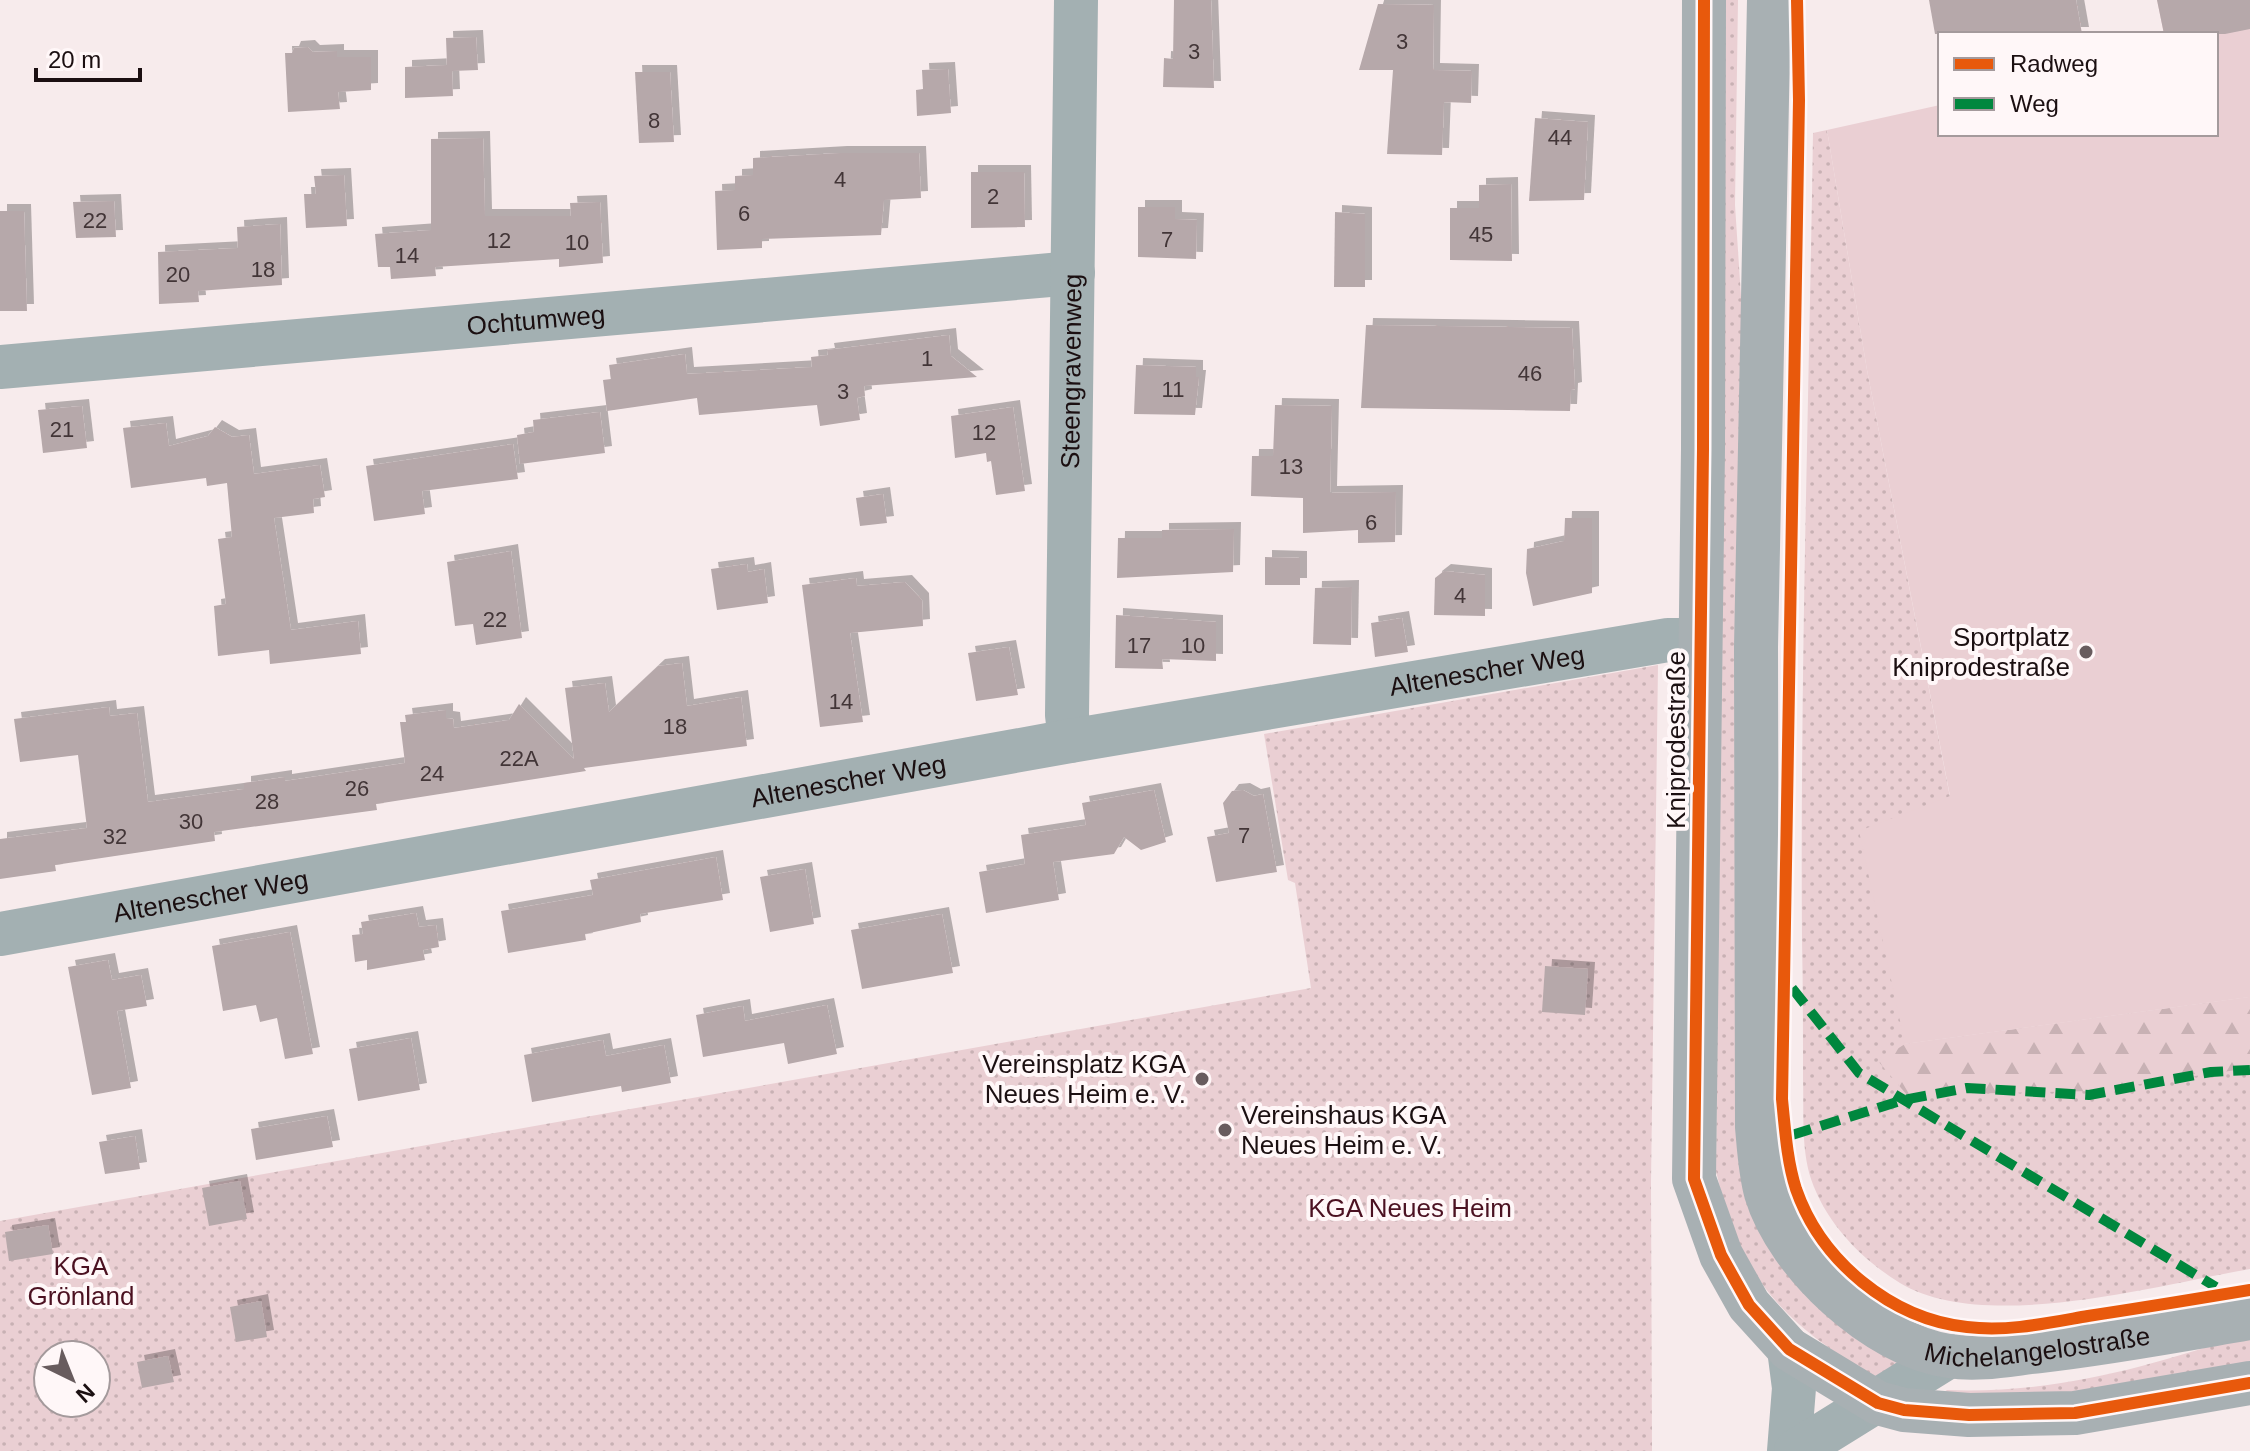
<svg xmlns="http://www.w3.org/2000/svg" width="2250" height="1451" font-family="Arial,sans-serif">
<defs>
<pattern id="grass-dots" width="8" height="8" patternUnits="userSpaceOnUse" patternTransform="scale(2)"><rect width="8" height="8" fill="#eacfd3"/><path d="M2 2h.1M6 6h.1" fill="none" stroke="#c8b1b4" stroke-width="1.8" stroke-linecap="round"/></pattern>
<pattern id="forest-firs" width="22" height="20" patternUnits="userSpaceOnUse" patternTransform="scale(2)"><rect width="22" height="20" fill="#eacfd3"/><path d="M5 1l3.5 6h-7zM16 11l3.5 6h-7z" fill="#c8b1b4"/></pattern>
<filter id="shadow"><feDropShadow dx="7" dy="-7" stdDeviation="0" flood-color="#0004"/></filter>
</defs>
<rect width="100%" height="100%" fill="#f7ebec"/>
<g fill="url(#grass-dots)" fill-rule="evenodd">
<path d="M1725 0H1738L1735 205 1744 342 1742 1162 1914 1363 1879 1380C1784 1323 1741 1282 1716 1171Z"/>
<path d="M1827 130 1867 370 1950 797 1905 1044 2250 997V1269C2157 1285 1984 1334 1900 1283 1861 1259 1826 1223 1811 1179 1801 1148 1804 1111 1803 1079 1803 1032 1803 986 1802 939 1800 670 1809 401 1813 133Z"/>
<path d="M1658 665 1651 1183 1652 1451H0V1221L1311 988 1295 883 1288 880 1264 734ZM48 1355H96V1403H48Z"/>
<path d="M2250 1333V1362L2048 1397 1943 1393 1947 1390C2055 1394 2148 1367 2250 1333Z"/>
</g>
<polygon fill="url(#forest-firs)" points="2250,997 2250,1068 2092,1091 1907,1095 1878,1061 1905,1044"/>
<polygon fill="#eacfd3" points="2157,0 2250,0 2250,997 1905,1044 1859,831 1950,796 1867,370 1827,130 1940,105 1940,134 2216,134 2216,34 2164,34"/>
<g fill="#b6a8aa" filter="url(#shadow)">
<polygon points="1174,0 1211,0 1214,88 1163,87 1164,58 1173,59"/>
<polygon points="1929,0 2076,0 2082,34 1935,34"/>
<polygon points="2157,0 2250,0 2250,29 2225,34 2164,34"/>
<polygon points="1378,4 1434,5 1433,70 1472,71 1471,103 1444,102 1442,155 1387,154 1393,70 1359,70"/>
<polygon points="476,37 478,70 452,71 453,96 405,98 405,67 447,65 446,38"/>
<polygon points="308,47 313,52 337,51 337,57 371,57 371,90 338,92 340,109 288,112 285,53 292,53 294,48"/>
<polygon points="948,69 951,113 917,116 916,90 923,89 922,70"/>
<polygon points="635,72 670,72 674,142 639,143"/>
<polygon points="1535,118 1588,122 1584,200 1529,201"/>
<polygon points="483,138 485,216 571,216 570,203 600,202 603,263 559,267 559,259 435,267 436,276 391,279 390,267 378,267 375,234 431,230 431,139"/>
<polygon points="840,153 919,153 921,198 884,200 881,235 762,239 762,248 717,250 715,191 735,190 735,176 753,175 753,158"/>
<polygon points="971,172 1024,172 1025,227 971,228"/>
<polygon points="344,175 347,226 306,228 304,194 316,194 314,176"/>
<polygon points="1511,184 1512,261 1450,260 1450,208 1479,208 1479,185"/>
<polygon points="114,201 116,237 76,238 73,202"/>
<polygon points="1138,207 1175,207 1175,219 1197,220 1196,259 1138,257"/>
<polygon points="0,211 24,211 27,311 0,311"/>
<polygon points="1335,212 1365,214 1365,287 1334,287"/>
<polygon points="280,224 282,285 198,291 199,302 159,304 158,252 238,248 237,227"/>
<polygon points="1366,325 1572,328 1575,389 1571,390 1570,411 1361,408"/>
<polygon points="949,335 951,356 977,377 864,386 865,396 857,398 860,420 820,426 817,405 699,415 697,398 607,411 603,380 611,379 609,365 685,354 687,374 812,367 811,357 828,355 827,350"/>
<polygon points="1136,365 1196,367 1196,377 1199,377 1195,415 1134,414"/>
<polygon points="1275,405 1332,406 1330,493 1396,492 1395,542 1358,543 1358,530 1303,533 1303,498 1251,496 1252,456 1273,456"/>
<polygon points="82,406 87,448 43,453 38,410"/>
<polygon points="1013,407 1025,491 996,495 991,461 987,462 986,453 955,458 951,416"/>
<polygon points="600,412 605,453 520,464 517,435 534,432 533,420"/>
<polygon points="166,423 169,446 208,436 215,427 232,437 249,435 254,474 320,465 325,497 313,499 314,513 274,518 291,630 358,621 361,654 270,664 269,650 218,656 214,606 226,604 218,539 232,537 227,483 207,486 206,478 131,488 123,428"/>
<polygon points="513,444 518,479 422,491 425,514 374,521 366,466"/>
<polygon points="883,494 887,523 860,526 856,498"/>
<polygon points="1565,518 1592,518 1592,593 1533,606 1526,573 1527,549 1564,541"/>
<polygon points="1234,529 1233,572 1117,578 1118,538 1162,538 1162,530"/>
<polygon points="511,551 522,638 476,645 473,624 455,626 447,562"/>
<polygon points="1265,557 1300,558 1300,585 1265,585"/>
<polygon points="747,564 748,572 764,569 768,603 717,610 711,569"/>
<polygon points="1444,571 1485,575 1485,616 1434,615 1435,578"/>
<polygon points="856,578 857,586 905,582 922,600 923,626 850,633 863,722 820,727 802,585"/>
<polygon points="1352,587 1351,645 1313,644 1315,588"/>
<polygon points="1116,615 1216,622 1216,661 1162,659 1163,669 1115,668"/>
<polygon points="1402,618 1408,652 1375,657 1371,623"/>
<polygon points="1009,647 1018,695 976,701 968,653"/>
<polygon points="682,663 687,706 741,697 747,746 584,768 586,771 376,804 377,810 214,832 215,841 55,865 56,871 0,879 0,839 87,828 78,755 20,762 14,719 109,707 110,716 137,713 148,802 244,789 244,783 285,777 285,781 405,763 400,722 406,722 405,715 446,710 446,718 453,719 454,728 509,720 519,704 574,759 565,688 605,683 609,712 658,666"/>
<polygon points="1154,790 1166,842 1141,850 1124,837 1114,854 1053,862 1059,900 986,913 979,872 1025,864 1021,835 1086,825 1082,803"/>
<polygon points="1243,790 1254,796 1263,794 1277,872 1216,882 1207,837 1229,833 1223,803 1232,791"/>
<polygon points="716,857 723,900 640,914 641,922 585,934 586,940 508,953 501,911 593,895 590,880"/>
<polygon points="805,869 814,924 770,932 760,877"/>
<polygon points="416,913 419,927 436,925 439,947 423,950 425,960 367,970 367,960 355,962 352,935 363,934 361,922"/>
<polygon points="942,914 953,973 862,989 851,930"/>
<polygon points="290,932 313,1054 285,1059 277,1018 260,1022 256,1005 223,1011 212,946"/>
<polygon points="108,960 112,980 141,975 147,1006 117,1011 131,1088 92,1095 68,967"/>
<polygon points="1545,966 1588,969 1585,1015 1542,1012"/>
<polygon points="827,1005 837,1054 788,1064 784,1043 703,1057 696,1015 743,1006 745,1021"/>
<polygon points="411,1038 420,1090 358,1101 349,1049"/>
<polygon points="603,1040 606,1056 664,1045 671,1083 622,1092 621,1086 532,1102 524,1055"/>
<polygon points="327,1116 333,1147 256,1160 251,1129"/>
<polygon points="135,1136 140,1169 105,1174 99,1142"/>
<polygon points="240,1181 247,1219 209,1226 202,1188"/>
<polygon points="48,1225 53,1254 9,1261 5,1232"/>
<polygon points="261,1301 267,1337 236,1342 230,1307"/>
<polygon points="168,1356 174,1382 142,1388 137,1362"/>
</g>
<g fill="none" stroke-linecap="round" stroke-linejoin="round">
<g stroke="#a3b0b2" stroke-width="44">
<path id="s1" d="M0 367 1073 273"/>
<path id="s2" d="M1070 741 1067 715 1076 0"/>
<path id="s3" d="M0 934 1070 741 1668 640H1699"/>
<polyline points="1789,1451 1794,1388 1789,1349"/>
<polyline points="1796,1451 1949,1356"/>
</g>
<g stroke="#a8b0b3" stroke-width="44">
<polyline points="1704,0 1703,449 1694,1179 1721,1255 1749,1305 1789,1349 1878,1403 1904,1410 1969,1415 2075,1413 2250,1383"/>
<path id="s4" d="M1769 0 1756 647 1757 1127C1759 1148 1760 1171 1766 1193 1787 1263 1876 1346 1949 1356 1979 1361 2011 1354 2040 1351 2111 1343 2180 1330 2250 1318"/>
</g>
<g stroke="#00873e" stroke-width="10" stroke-dasharray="20 10" stroke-linecap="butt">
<polyline points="1792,988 1859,1073 2216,1287"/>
<polyline points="1792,1135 1903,1100 1967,1088 2089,1095 2211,1072 2250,1070"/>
</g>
<g stroke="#fff7f8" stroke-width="17">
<g id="cycleway">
<polyline points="1704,0 1703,449 1694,1179 1721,1255 1749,1305 1789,1349 1878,1403 1904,1410 1969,1415 2075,1413 2250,1383"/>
<path d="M1797 0 1799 100 1782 1099C1785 1129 1787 1161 1796 1189 1821 1261 1891 1319 1967 1327 2008 1332 2048 1323 2088 1316 2142 1308 2196 1299 2250 1290"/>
</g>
</g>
<use href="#cycleway" stroke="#e8590c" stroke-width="12"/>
</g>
<g fill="#685c5e" stroke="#fff7f8" stroke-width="3">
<circle cx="2086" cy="652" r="8"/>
<circle cx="1202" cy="1079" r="8"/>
<circle cx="1225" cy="1130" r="8"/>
</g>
<g text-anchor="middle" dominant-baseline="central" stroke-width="8" stroke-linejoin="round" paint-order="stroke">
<g font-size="22" fill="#423537">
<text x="1402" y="41">3</text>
<text x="1194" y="51">3</text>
<text x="654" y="120">8</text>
<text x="1560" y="137">44</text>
<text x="840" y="179">4</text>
<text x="993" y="196">2</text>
<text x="744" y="213">6</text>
<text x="95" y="220">22</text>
<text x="1481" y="234">45</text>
<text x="1167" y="239">7</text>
<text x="499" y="240">12</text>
<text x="577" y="242">10</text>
<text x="407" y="255">14</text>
<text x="263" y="269">18</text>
<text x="178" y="274">20</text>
<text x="927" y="358">1</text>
<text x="1530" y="373">46</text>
<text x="1173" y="389">11</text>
<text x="843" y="391">3</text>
<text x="62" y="429">21</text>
<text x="984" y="432">12</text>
<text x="1291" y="466">13</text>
<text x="1371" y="522">6</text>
<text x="1460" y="595">4</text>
<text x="495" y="619">22</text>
<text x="1139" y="645">17</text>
<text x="1193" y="645">10</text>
<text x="841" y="701">14</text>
<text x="675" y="726">18</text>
<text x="519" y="758">22A</text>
<text x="432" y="773">24</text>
<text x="357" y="788">26</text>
<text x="267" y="801">28</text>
<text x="191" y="821">30</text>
<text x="1244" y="835">7</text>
<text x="115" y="836">32</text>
</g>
<g font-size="26" fill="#1b0f11" stroke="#fff7f8">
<text stroke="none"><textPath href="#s1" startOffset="538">Ochtumweg</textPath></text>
<text stroke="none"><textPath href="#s2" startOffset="370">Steengravenweg</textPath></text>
<text stroke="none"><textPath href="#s3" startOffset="1510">Altenescher Weg</textPath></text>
<text transform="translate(1676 740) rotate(-90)">Kniprodestraße</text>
<text stroke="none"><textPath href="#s3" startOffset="862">Altenescher Weg</textPath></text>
<text stroke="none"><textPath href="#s3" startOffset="214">Altenescher Weg</textPath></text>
<text stroke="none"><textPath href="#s4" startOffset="1538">Michelangelostraße</textPath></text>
</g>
<g font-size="26" fill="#1b0f11" stroke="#fff7f8" text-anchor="end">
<text x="2070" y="637">Sportplatz<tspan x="2070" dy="30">Kniprodestraße</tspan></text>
<text x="1186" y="1064">Vereinsplatz KGA<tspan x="1186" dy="30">Neues Heim e. V.</tspan></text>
<text x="1241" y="1115" text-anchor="start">Vereinshaus KGA<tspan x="1241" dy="30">Neues Heim e. V.</tspan></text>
</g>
<g font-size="26" fill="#4b1121" stroke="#fff7f8">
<text x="1410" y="1208">KGA Neues Heim</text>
<text x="81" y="1266">KGA<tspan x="81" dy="30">Grönland</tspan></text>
</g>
</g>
<rect x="1938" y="32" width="280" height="104" fill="#fff7f8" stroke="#a49a9c" stroke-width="2"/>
<rect x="1954" y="58" width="40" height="12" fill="#e8590c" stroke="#a49a9c" stroke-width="2"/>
<text x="2010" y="72" font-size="24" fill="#1b0f11">Radweg</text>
<rect x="1954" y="98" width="40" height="12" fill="#00873e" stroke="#a49a9c" stroke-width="2"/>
<text x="2010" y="112" font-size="24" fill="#1b0f11">Weg</text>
<g transform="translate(72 1379) rotate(137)"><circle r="38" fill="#fff7f8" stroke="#a49a9c" stroke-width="2"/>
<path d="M0-6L14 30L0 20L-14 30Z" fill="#685c5e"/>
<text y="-12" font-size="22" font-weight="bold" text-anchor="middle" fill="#1b0f11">N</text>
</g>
<path d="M36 68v12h104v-12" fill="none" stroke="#1b0f11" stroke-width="4"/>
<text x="48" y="68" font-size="24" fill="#1b0f11" stroke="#fff7f8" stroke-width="6" paint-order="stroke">20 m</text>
</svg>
